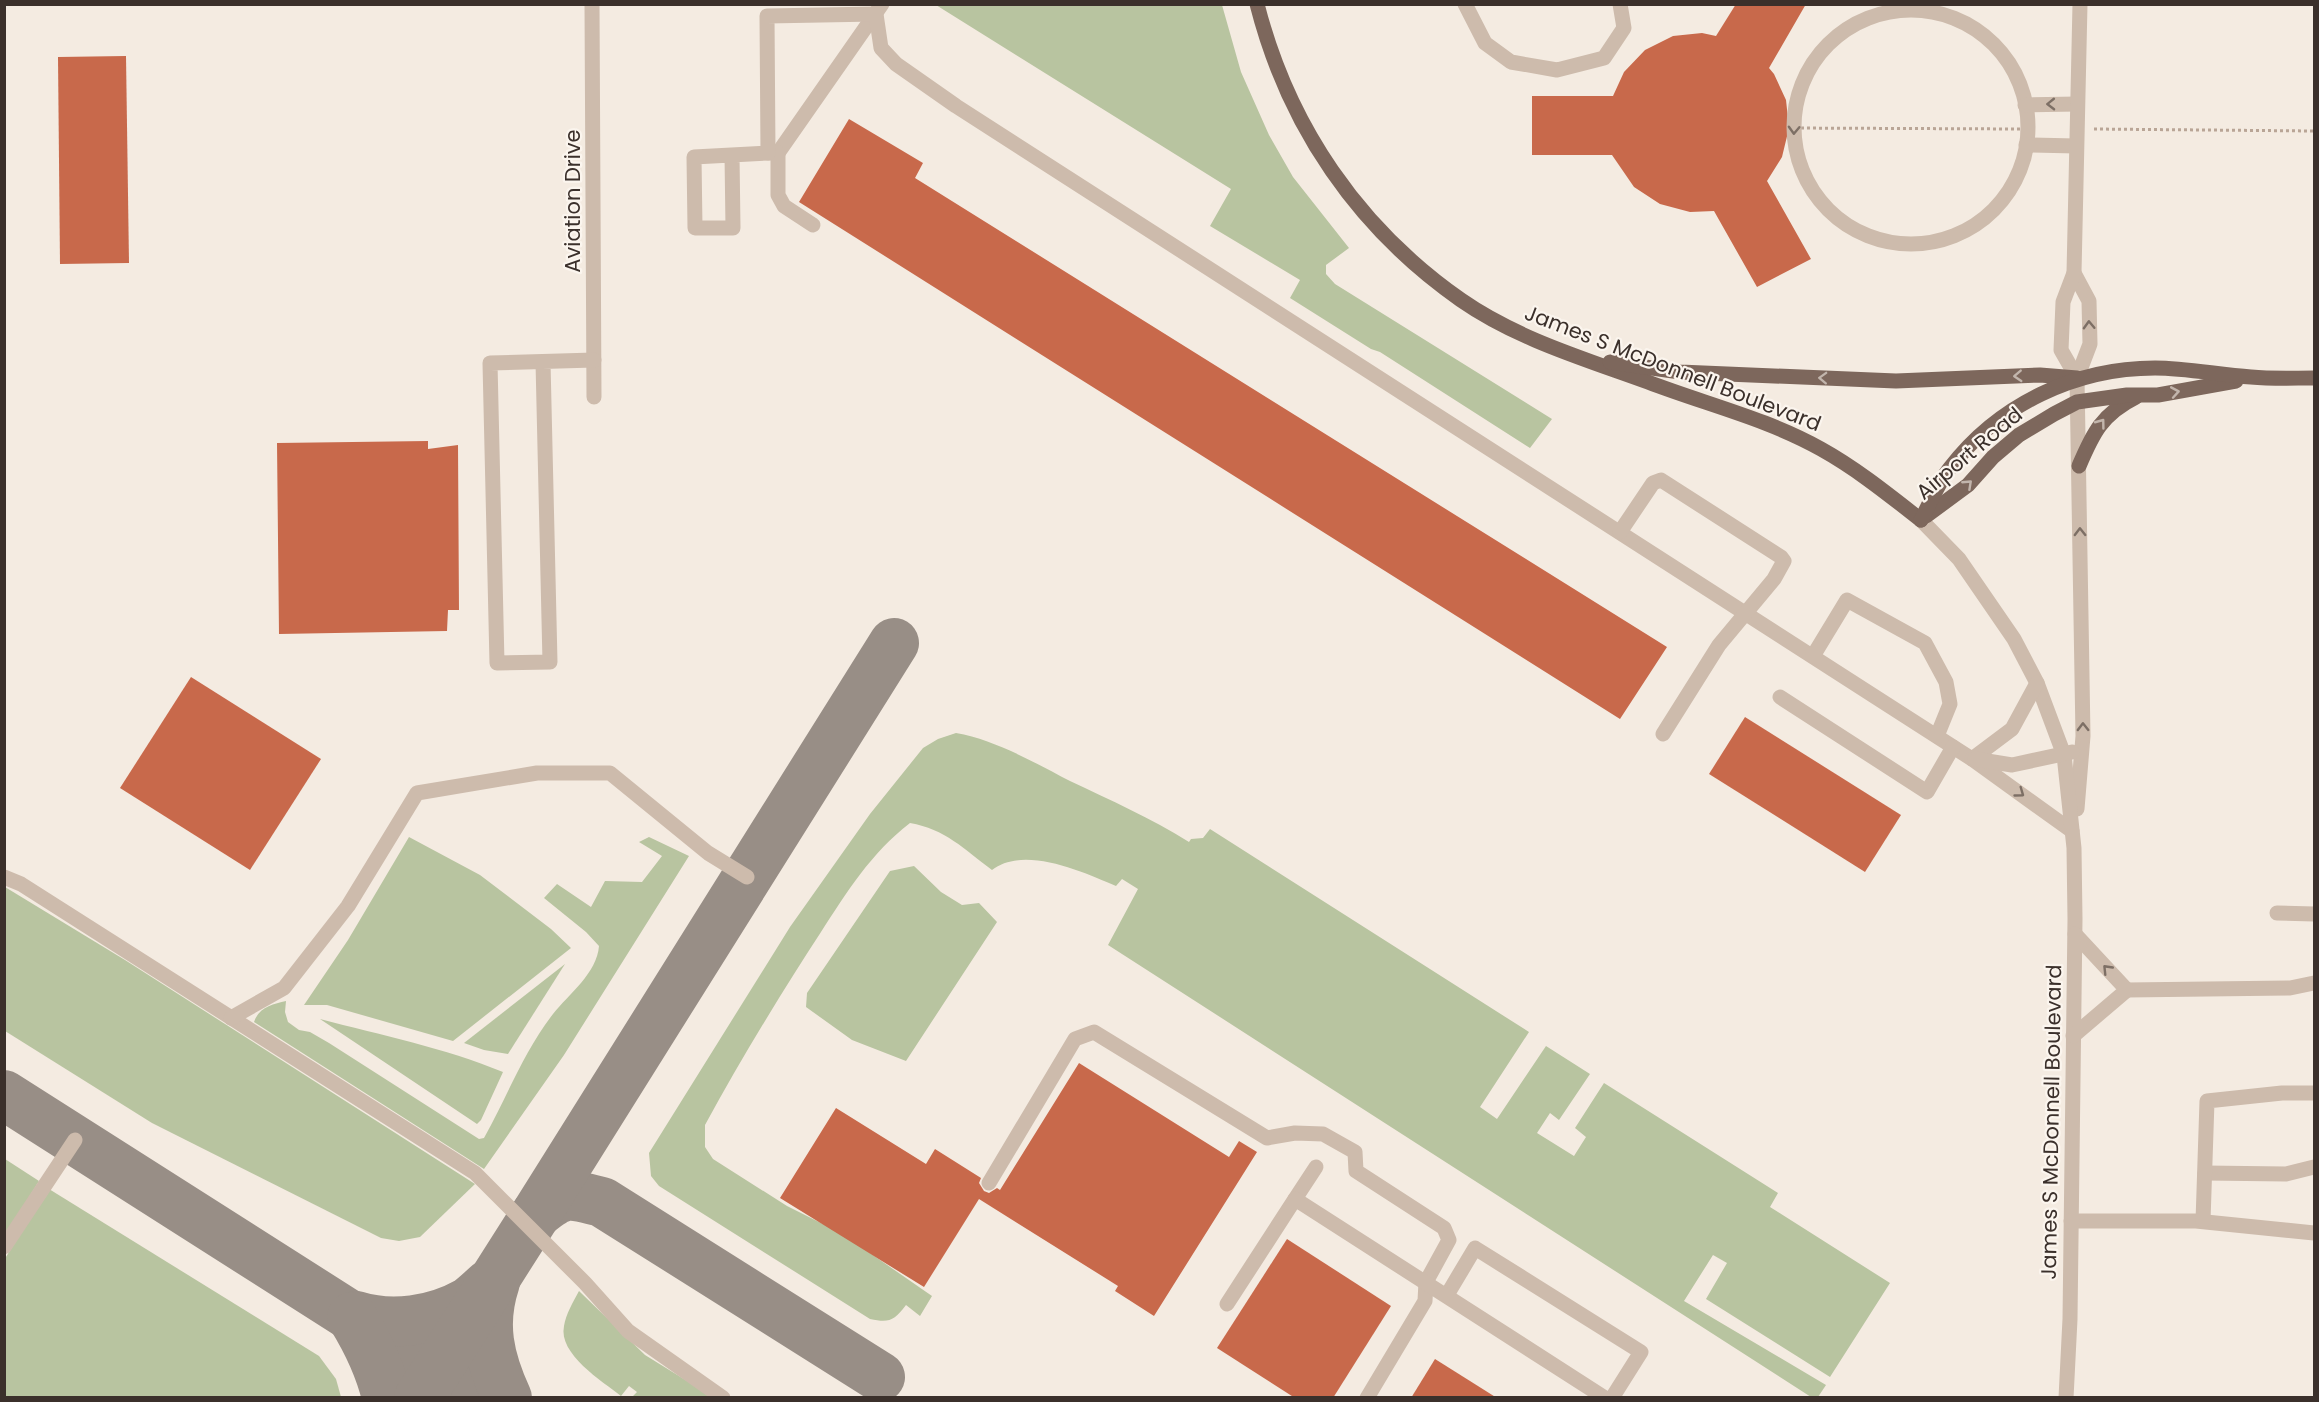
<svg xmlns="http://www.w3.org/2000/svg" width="2319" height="1402" font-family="Poppins,sans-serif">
<rect width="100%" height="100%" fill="#f4ebe1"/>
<g fill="#b8c4a0">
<polygon points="936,5 1222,5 1241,72 1269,135 1293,177 1349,248 1326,265 1326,274 1335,284 1552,419 1530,448 1380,352 1371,349 1290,298 1300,280 1210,226 1231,189"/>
<path d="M956 733C996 740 1035 763 1070 781 1110 800 1151 818 1189 842L1191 839 1203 838 1210 829 1529 1032 1480 1107 1497 1119 1546 1046 1590 1074 1559 1120 1550 1113 1537 1133 1574 1156 1586 1137 1575 1128 1604 1083 1778 1193 1770 1207 1890 1283 1830 1377 1706 1299 1727 1263 1713 1255 1684 1301 1826 1385 1818 1397H1811L1108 945 1138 889 1122 879 1116 886C1083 872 1024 845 992 870 964 849 945 829 910 823 871 853 847 892 821 932 780 995 741 1059 705 1125V1147L713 1159 787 1206 841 1233 932 1296 920 1316 906 1305C894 1321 889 1323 870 1319L659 1186 651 1176 649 1153 790 927 870 814 923 748 938 739Z"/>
<polygon points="409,837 480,875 551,929 571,948 453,1041 327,1005 304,1005 348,940"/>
<path d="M649 837 689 856 564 1055 484 1169 254 1022C259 1007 273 1004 286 1001L285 1012 288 1022 299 1030 310 1032 329 1043 479 1139 484 1138C507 1097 524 1051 553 1014 569 994 597 973 599 946L586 932 544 898 557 884 591 907 605 881 642 882 662 856 639 842Z"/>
<polygon points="914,866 941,892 962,905 979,903 997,922 906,1061 852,1040 806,1007 807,993 890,871"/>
<polygon points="5,887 125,960 475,1184 420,1237 399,1241 381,1238 152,1123 5,1031"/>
<polygon points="565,964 508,1054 484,1050 464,1043"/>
<path d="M320 1019C381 1035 445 1048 503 1072L481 1120 477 1124Z"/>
<polygon points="5,1159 39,1181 5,1236"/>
<polygon points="49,1189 319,1356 336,1379 341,1397 5,1397 4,1260"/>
<path d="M579 1291 645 1355 713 1397H632L637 1392 629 1386 621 1396C602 1381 558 1354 564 1326 566 1314 573 1302 579 1291Z"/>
</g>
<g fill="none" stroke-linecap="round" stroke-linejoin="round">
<g stroke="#988e86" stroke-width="50">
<polyline points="4,1095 480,1398"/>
<path d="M536 1214C566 1190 568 1194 602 1202L880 1377"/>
<path d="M495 1282C481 1324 489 1359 507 1398"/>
<path d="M356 1316C392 1327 434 1321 468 1302 475 1297 482 1290 489 1284"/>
<path d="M352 1317C368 1343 380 1368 387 1398"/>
<polyline points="419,1398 536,1214 894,643"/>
</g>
</g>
<g fill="#c8694b">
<polygon points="1736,4 1806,4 1769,68 1774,74 1786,100 1789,128 1782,157 1767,181 1811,259 1757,287 1714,211 1690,212 1660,204 1634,187 1612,155 1532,155 1532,96 1613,96 1624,72 1645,50 1673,36 1702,33 1716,36"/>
<polygon points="126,56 129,263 60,264 58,57"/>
<polygon points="849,119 923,163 915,178 1667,647 1620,719 799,202"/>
<polygon points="428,441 428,449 458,445 459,610 448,610 447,631 279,634 277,443"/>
<polygon points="191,677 321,759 250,870 120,788"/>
<polygon points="1745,717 1901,815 1865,872 1709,774"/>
<polygon points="1079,1063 1229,1157 1239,1141 1257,1152 1154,1316 1115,1291 1118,1286 979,1199 924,1287 780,1198 836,1108 926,1164 935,1149 981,1178 979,1183 984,1191 989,1193 997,1188 1000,1190"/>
<polygon points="1287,1239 1391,1306 1333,1398 1295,1398 1217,1348"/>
<polygon points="1435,1359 1497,1398 1411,1398"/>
</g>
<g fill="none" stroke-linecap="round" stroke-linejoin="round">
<g stroke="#b9a596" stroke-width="3" stroke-dasharray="3 3" stroke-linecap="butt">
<polyline points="1789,128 2022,129"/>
<polyline points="2094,129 2314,131"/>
</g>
<g stroke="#cdbbac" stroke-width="15">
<polyline points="592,4 594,397"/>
<polyline points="1465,4 1485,43 1511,62 1557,70 1604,58 1624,28 1620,4"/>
<circle cx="1911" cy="127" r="117"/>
<polyline points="2025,105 2077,104"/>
<polyline points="2026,145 2076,146"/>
<polyline points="768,153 778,153 882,4"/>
<polyline points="778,153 778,195 784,206 813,225"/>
<polyline points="732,155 733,228 695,228 694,157 768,153 767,16 876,14 881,48 896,64 956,106 1972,759 2072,831"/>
<polyline points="2074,273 2089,301 2090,344 2077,378 2083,736 2077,809"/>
<polyline points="543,362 550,662 497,663 490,363 594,360"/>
<polyline points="2077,378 2061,350 2063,302 2074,273 2080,4"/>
<polyline points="1921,520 1959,559 2014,639 2037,683 2064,755 2074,848 2075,919 2070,1319 2066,1398"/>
<polyline points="1620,532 1653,483 1661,480 1781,557 1784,561 1774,579 1719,645 1663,734"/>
<polyline points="1813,656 1847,600 1925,643 1946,682 1950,704 1937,736"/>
<polyline points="1780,697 1927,792 1953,747"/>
<polyline points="1972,759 2012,729 2037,683"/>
<polyline points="1975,759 2012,765 2072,752"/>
<polyline points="4,877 21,884 475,1173 585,1283 628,1331 723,1398"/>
<polyline points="2277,913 2314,914"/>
<polyline points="2127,990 2290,988 2314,983"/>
<polyline points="231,1018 284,988 348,906 417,793 537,773 610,773 708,853 747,877"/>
<polyline points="2073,1036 2127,990 2075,934"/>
<polyline points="2205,1173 2286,1174 2314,1167"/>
<polyline points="989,1183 1075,1039 1094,1032 1267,1138 1295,1133 1323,1134 1355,1152 1356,1171 1444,1228 1449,1240 1426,1282 1425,1301 1367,1398"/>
<polyline points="1295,1199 1316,1167"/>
<polyline points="2071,1221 2196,1221 2314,1233"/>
<polyline points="2203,1221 2207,1101 2282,1093 2314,1093"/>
<polyline points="4,1247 75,1140"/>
<polyline points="1447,1295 1475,1248 1641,1352 1612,1398"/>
<polyline points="1227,1304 1295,1199 1605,1398"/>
</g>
<g stroke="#7d675c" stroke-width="15">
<path d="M1257 4C1288 126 1358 228 1461 300 1517 339 1585 359 1648 382 1705 404 1768 419 1821 449 1857 469 1889 495 1921 520"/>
<polyline points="1610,362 1680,372 1896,381 2040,375 2077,378"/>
<path d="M2079 466C2093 433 2102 414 2136 397"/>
<polyline points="1926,516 1968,485 1993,457 2019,435 2054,414 2077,402 2127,395 2158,395 2236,381"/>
<path d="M1921 520C1930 503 1938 483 1950 468 1999 404 2076 368 2155 368 2187 368 2219 375 2251 377 2272 379 2293 378 2314 378"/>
</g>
</g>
<defs><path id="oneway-chevron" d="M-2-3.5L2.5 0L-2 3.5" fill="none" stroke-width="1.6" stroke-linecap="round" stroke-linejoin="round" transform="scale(1.5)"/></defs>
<g stroke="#7d6f65">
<use href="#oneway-chevron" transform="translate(2051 104) rotate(179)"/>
<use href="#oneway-chevron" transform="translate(1794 130) rotate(92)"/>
<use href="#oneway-chevron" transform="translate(2089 325) rotate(-92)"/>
<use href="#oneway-chevron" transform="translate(2080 532) rotate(-91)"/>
<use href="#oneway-chevron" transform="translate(2083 727) rotate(-91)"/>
<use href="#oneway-chevron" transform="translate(2020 793) rotate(36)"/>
<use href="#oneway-chevron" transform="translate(2107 969) rotate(-134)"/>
</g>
<g stroke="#c2b5ac">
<use href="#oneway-chevron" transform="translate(2018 376) rotate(177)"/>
<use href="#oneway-chevron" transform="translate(1823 378) rotate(-178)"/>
<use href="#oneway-chevron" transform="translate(2175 392) rotate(-10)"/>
<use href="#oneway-chevron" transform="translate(2101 423) rotate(-53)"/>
<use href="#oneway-chevron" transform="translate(1968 484) rotate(-43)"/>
</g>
<g text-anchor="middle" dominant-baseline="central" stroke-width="4.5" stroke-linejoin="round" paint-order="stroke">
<g font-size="21" fill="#3b302b" stroke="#fbf5ee">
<text transform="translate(572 201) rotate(-90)">Aviation Drive</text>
<text transform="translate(1673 368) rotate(21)">James S McDonnell Boulevard</text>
<text transform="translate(1969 453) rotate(-40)">Airport Road</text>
<text transform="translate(2051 1122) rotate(-89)">James S McDonnell Boulevard</text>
</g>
</g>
<rect width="2319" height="1402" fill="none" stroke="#3b302b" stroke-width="12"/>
</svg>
